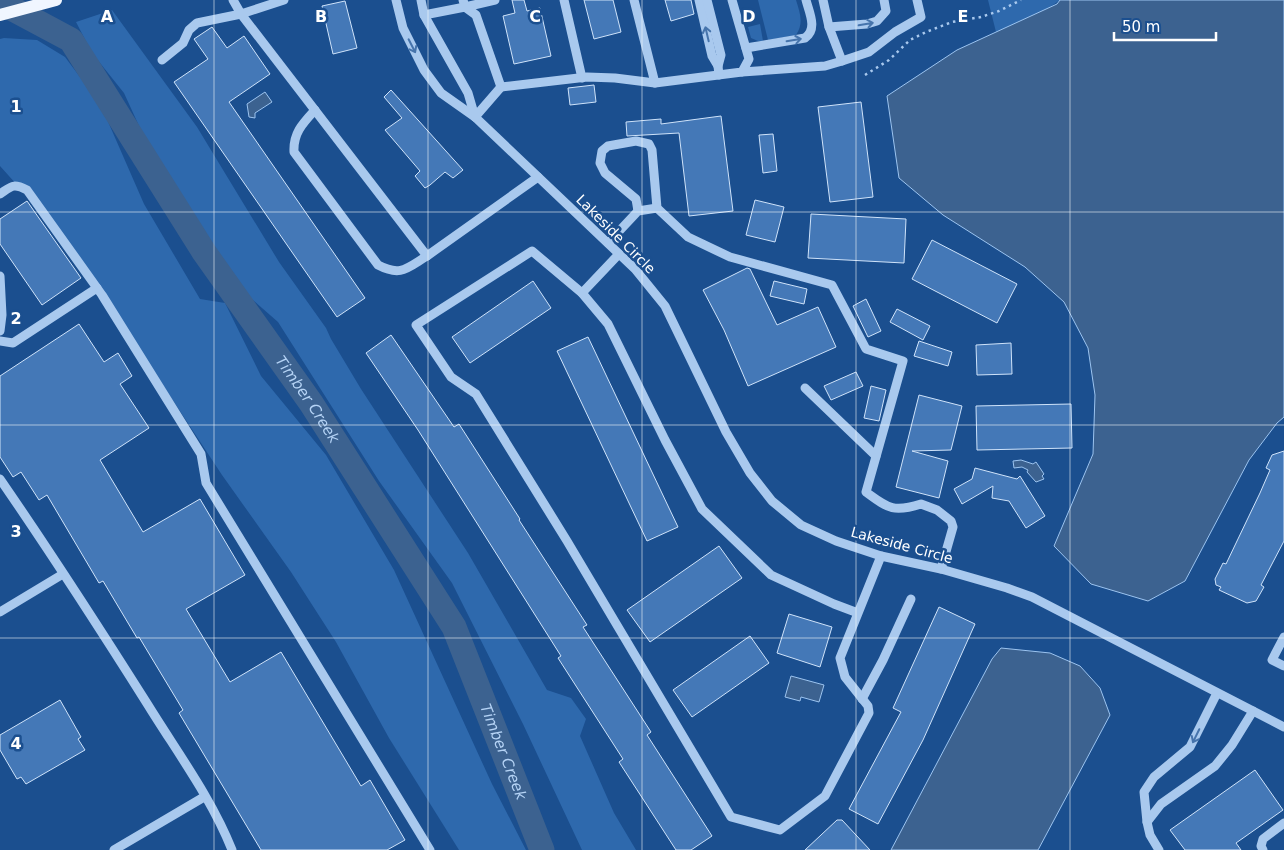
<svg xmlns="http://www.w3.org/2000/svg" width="1284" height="850" font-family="'DejaVu Sans',sans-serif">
<rect width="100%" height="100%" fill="#1b4f8f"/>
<g fill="#2e69ad">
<path d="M758 0H796C800 13 804 23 796 35L768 40Z"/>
<polygon points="988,0 1060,0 1030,21 997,36"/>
<polygon points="112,10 197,127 279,262 326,328 331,339 361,389 468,553 547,690 571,698 586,719 580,736 614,813 636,850 582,850 523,724 452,583 379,481 278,322 239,288 204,240 145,139 124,93 92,53 76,22"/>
<polygon points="760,24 763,41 758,41 751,38 748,27"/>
<polygon points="4,38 37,40 65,57 86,85 106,117 144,204 200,299 225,303 261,376 326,455 394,570 492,784 526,850 459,850 389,738 336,642 291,572 222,475 70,244 0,166 0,39"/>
</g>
<g fill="#3c6290" stroke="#9cc4f0">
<polygon points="1060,0 1284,0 1284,417 1277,423 1249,460 1185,581 1148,601 1091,584 1054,546 1093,454 1095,395 1088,348 1064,302 1025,267 943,215 899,178 887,96 957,50 1057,4"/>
<polygon points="265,92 272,102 255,113 255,118 249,117 247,104"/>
<polygon points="1021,460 1033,464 1036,462 1044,474 1042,476 1044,479 1036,482 1027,472 1028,470 1022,467 1014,468 1013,461"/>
<polygon points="1001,648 1050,653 1080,666 1100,688 1110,715 1038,850 891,850 992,659"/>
<polygon points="791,676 824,685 819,702 801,697 800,701 785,697"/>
</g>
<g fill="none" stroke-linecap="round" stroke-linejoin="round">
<path stroke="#3c6290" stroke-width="25" id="s1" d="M0 2 71 40 204 252 311 403 454 627 542 850"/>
</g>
<g fill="#4478b7" stroke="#cfe3fa">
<polygon points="512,0 524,0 527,11 540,8 551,56 514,64 503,16 515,13"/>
<polygon points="584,0 613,0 621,32 594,39"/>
<polygon points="665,0 691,0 694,14 671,21"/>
<polygon points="345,1 357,48 333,54 322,6"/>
<polygon points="212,27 227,48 244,36 270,74 229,102 365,298 337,317 174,82 208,59 194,39"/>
<polygon points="594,85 596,102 570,105 568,88"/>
<polygon points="391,90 463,170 453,178 445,172 430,185 425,188 415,176 420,171 385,130 402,118 384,97"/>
<polygon points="861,102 873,197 830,202 818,107"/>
<polygon points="721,116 733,211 689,216 679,133 627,136 626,122 661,119 661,124"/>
<polygon points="773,134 777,171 763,173 759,135"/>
<polygon points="755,200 784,207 775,242 746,235"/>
<polygon points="27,201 81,278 42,305 0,244 0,219"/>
<polygon points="811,214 906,219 904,263 808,258"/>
<polygon points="932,240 1017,284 997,323 912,279"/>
<polygon points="747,268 750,269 777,325 818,307 836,347 748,386 724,330 703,290"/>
<polygon points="533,281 551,308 470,363 452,337"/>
<polygon points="774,281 807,289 804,304 770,296"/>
<polygon points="866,299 881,331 868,337 853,306"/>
<polygon points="897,309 930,326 923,340 890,322"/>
<polygon points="79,324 104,362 118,353 132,376 120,384 149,428 100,460 143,532 200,499 245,575 186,609 230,682 281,652 361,786 370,780 405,840 387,850 261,850 179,713 183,710 139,637 137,638 103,581 99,583 47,495 39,500 21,472 13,477 0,457 0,376"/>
<polygon points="391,335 454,427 459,424 520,519 519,520 587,625 583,627 651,732 647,735 712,836 691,850 676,850 619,762 623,759 558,658 561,656 418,430 366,353"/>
<polygon points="588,337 678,527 647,541 557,351"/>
<polygon points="919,341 952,352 948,366 914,356"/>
<polygon points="1011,343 1012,374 977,375 976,345"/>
<polygon points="856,372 863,386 831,400 824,386"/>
<polygon points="871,386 886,390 879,421 864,418"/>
<polygon points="919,395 962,406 951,450 912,451 948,461 939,498 896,487"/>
<polygon points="1071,404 1072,448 977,450 976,406"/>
<polygon points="1284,451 1284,541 1261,585 1264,587 1256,601 1247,603 1219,590 1221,587 1216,585 1215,579 1223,563 1226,564 1260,493 1270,470 1266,468 1272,455"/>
<polygon points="975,468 1017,479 1020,476 1045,516 1026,528 1009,501 992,498 993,486 962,504 954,489 972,479"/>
<polygon points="719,546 742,578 650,642 627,610"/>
<polygon points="939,607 975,624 923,740 878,824 849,809 901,712 893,708"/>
<polygon points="789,614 832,627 820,667 777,653"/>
<polygon points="750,636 769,663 692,717 673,690"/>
<polygon points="60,700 81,737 78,739 85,750 26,784 21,777 17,779 0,750 0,735"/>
<polygon points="1255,770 1283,810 1236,843 1241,850 1185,850 1170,830"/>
<polygon points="837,820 842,820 870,850 805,850"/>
</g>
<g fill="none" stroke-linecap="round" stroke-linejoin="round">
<polyline stroke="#a9c9ee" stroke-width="2.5" stroke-dasharray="2.5 4" stroke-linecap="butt" points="865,75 889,60 910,40 926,32 952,22 981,17 999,11 1021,0"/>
<g stroke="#a9c9ee" stroke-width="9">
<polyline points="233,0 241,14 427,256 538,177"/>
<polyline points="396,0 403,28 424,70 441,93 475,117 635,269 665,306 726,432 750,473 772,501 801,525 836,541 881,556 941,569 1007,588 1032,597 1284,727"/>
<polyline points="421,0 424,15 468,93 475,117"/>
<polyline points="463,0 465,7 495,0"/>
<polyline points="564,0 582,78"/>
<polyline points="634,0 655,83 742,72 749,59 732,0"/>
<polyline points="699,0 712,56 718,66"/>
<polyline points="707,0 721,55 718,66 719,75"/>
<polyline points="424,15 465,7 476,15 501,87 475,117"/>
<polyline points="829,27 867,24 877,21 886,11 884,0"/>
<path d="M746 48 805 38C818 29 809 12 806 0"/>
<polyline points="162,60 183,43 189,30 197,23 241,14 284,0"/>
<polyline points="842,61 869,52 895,32 921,17 917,0"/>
<polyline points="742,72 825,66 842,61 829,27 823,0"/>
<polyline points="501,87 587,77 615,78 655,83"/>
<path d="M315 110C303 123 293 133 294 152L378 265C401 277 407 268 427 256"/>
<path d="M0 194C12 186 13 183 27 190L102 295 201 454 206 483 430 850"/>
<path d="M638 211 636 199 605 173 600 163 602 151 608 146 636 141 649 144 652 150 657 208 688 237 730 257 832 285 866 349 903 361 866 492C888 508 893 513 921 504L937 510 951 521 953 527 941 569"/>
<polyline points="608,243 638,211 657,208"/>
<polyline points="0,276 2,315 0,331"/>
<polyline points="582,293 619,254"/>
<polyline points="0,341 13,343 97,288"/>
<polyline points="805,388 876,456"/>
<path d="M0 479C51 553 100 629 148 705 177 752 212 799 232 850"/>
<polyline points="0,612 63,574"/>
<polyline points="858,613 834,604 771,575 702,509 665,440 608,324 582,293 532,251 416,325 451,377 476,394 567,541 731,817 780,830 825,796 869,713 868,706 845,677 840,658 881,556"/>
<polyline points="1284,637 1272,660 1284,666"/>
<polyline points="862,699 883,660 911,599"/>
<polyline points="1147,822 1161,804 1215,766 1232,745 1253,711"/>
<polyline points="114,850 204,797"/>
<polyline points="1159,850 1150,835 1147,822 1144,792 1154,777 1190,747 1217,693"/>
<polyline points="1263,850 1261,846 1263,839 1284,823"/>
</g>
<polyline stroke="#f0f6ff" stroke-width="12" points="0,15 56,0"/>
</g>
<defs><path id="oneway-shaft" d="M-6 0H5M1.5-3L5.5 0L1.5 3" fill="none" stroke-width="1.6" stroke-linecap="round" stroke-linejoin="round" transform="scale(1.25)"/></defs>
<g stroke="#4674ac">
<use href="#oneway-shaft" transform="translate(866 24) rotate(-10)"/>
<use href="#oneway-shaft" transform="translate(707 34) rotate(-103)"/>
<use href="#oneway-shaft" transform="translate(794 40) rotate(-9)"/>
<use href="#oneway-shaft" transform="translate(412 46) rotate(63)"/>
<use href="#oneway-shaft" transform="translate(1196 736) rotate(116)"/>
</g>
<path fill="none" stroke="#fff" stroke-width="1" stroke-opacity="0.55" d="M214 0V850M428 0V850M642 0V850M856 0V850M1070 0V850M0 212H1284M0 425H1284M0 638H1284"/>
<g text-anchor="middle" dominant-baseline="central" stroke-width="5" stroke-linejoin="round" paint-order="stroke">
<g font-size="14" fill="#fff" stroke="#1b4f8f">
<text transform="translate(616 234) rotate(45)">Lakeside Circle</text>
<text transform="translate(902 545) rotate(15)">Lakeside Circle</text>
</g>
<g font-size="15" font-style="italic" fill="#b5d3f5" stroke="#1b4f8f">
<text stroke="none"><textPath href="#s1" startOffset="511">Timber Creek</textPath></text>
<text stroke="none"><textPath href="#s1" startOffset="916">Timber Creek</textPath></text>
</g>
</g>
<g font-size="16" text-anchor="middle" font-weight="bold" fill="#fff" stroke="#1b4f8f" stroke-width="5" stroke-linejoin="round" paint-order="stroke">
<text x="107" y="22">A</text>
<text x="321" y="22">B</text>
<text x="535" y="22">C</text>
<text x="749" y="22">D</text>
<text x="963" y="22">E</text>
<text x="16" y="112">1</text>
<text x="16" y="324">2</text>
<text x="16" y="537">3</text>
<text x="16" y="749">4</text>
</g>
<path d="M1114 32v8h102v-8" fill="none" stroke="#ffffff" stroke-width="2.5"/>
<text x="1122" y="32" font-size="15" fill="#ffffff" stroke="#1b4f8f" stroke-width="4" paint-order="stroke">50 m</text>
</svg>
